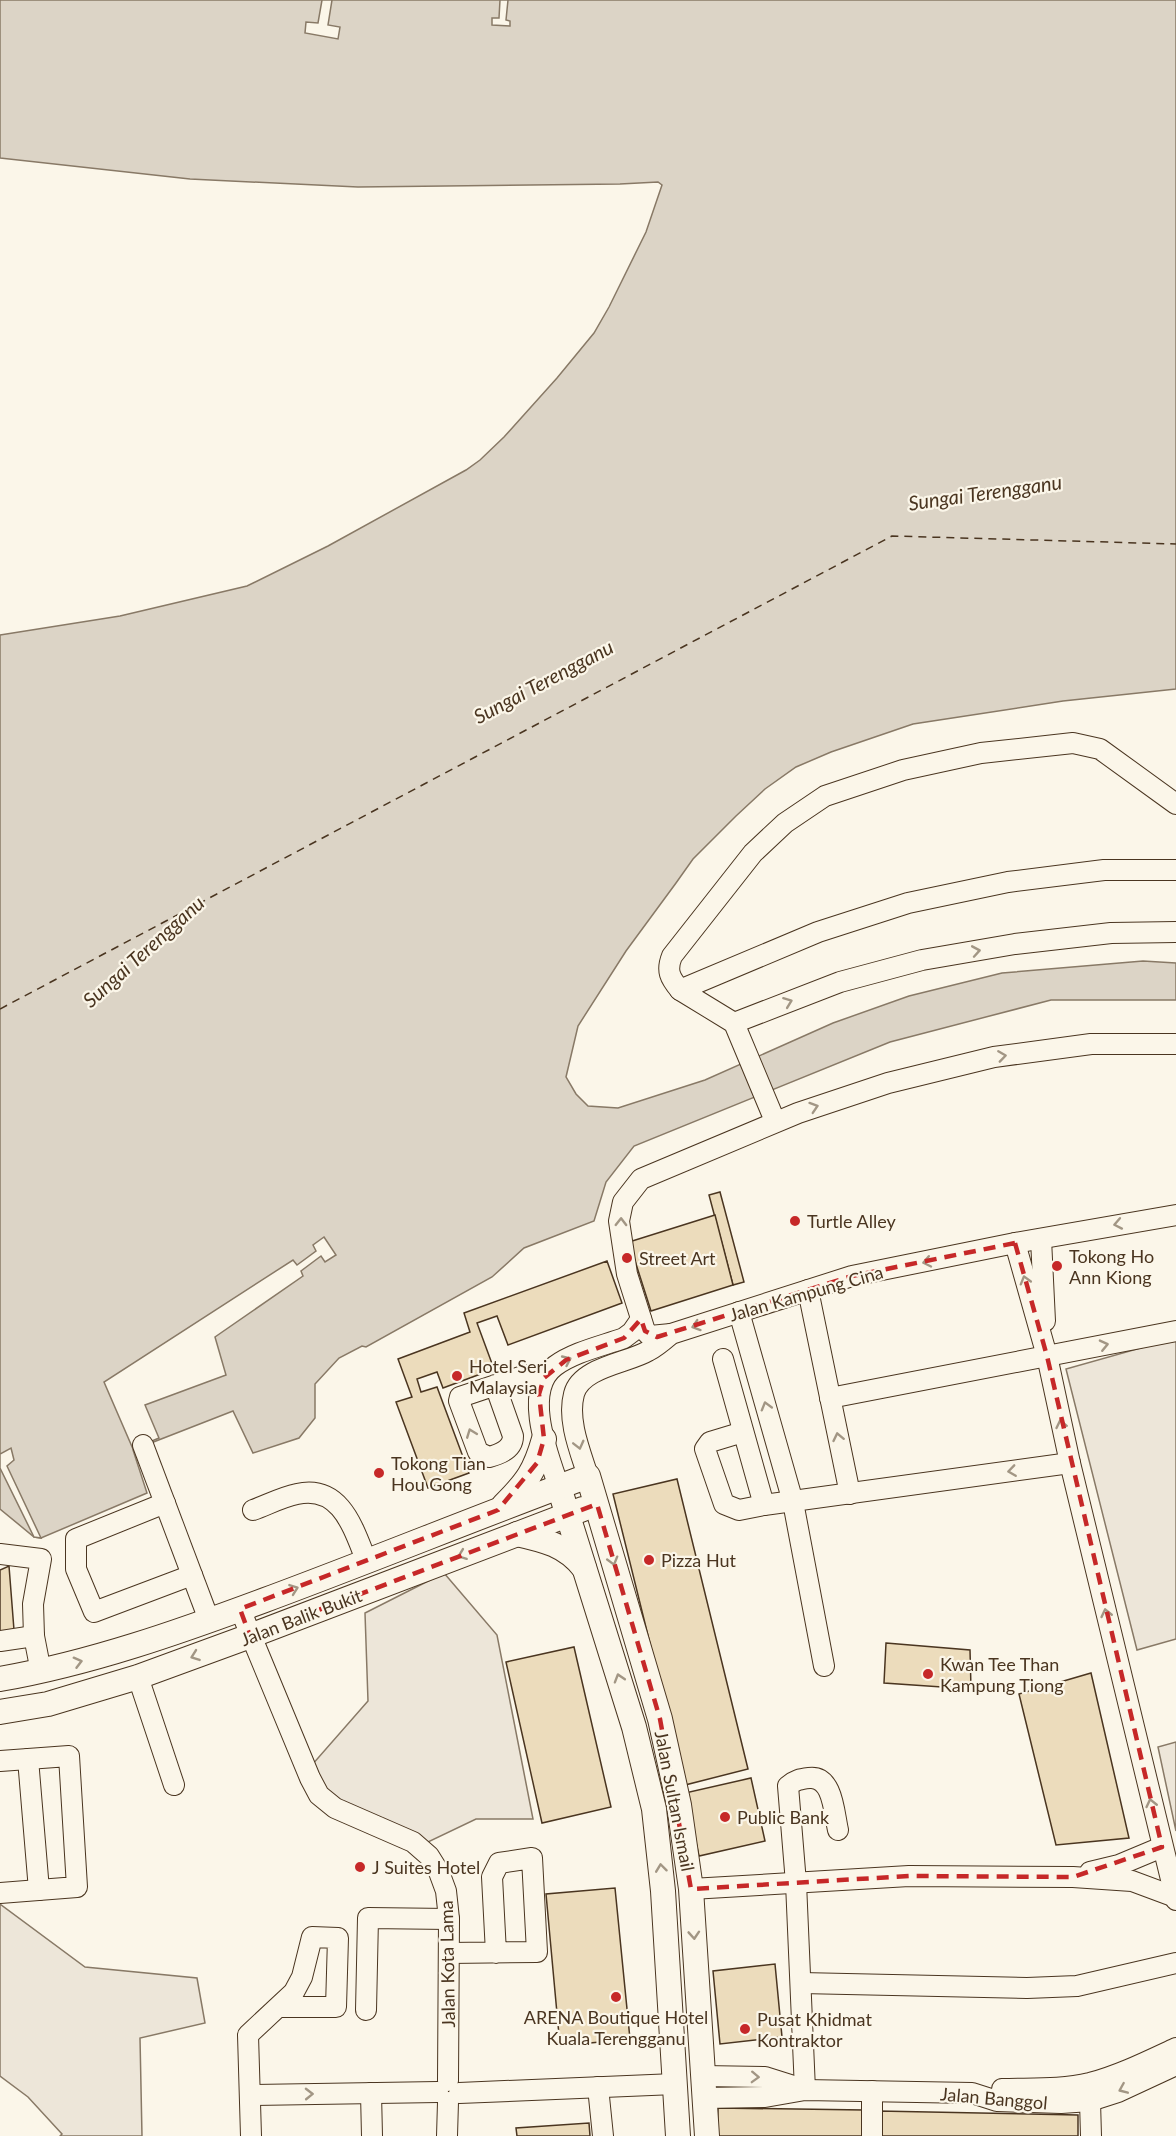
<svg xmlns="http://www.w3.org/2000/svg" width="1176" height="2136" font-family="Lato,sans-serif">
<rect width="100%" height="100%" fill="#fbf6e9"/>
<g fill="#ede6d9" stroke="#887966" stroke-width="1.5">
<polygon points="1176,1338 1176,1639 1137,1650 1066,1369"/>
<polygon points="444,1573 497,1635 533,1819 476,1819 426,1843 330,1798 311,1766 368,1701 365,1613"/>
<polygon points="1176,1742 1176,1831 1158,1747"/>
<polygon points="0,1904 85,1967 197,1978 205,2023 140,2038 142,2136 60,2136 62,2134 28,2097 0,2076"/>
</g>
<polygon fill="#dcd4c6" stroke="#887966" stroke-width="1.5" points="0,0 1176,0 1176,689 1063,701 913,724 831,752 796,767 765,789 736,816 693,859 676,883 626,951 578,1026 566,1077 576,1094 588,1106 618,1108 705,1080 833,1023 909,996 1002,973 1143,961 1176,963 1176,1000 1051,1000 890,1042 634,1146 606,1182 594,1221 524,1248 492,1277 366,1347 362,1346 339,1358 315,1384 315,1418 299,1438 253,1453 233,1411 133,1450 147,1493 41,1538 34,1537 0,1509 0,635 120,616 247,586 328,546 466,470 480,460 504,437 557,378 594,333 609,307 646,232 662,185 658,182 620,184 358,187 190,179 0,158"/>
<g fill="#fbf6e9" stroke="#887966" stroke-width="1.5">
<polygon points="322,0 332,0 328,25 340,27 338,39 305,33 306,22 318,23"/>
<polygon points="500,0 508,0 506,20 510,21 510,26 492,25 492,18 499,18"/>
<polygon points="324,1237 336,1255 325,1262 321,1256 301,1271 303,1276 215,1337 226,1375 145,1405 159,1438 133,1449 104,1382 293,1260 297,1265 316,1251 313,1245"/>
<polygon points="11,1448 14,1460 7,1466 41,1538 34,1537 0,1468 0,1454"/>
</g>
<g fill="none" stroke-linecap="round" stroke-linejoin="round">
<polyline stroke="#4a3520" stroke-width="1.5" stroke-dasharray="8 6" stroke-linecap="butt" points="0,1009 892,536 1176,544"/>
</g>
<g fill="#ecdcbc" stroke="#4a3520" stroke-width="1.5">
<polygon points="720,1192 744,1282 733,1285 709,1195"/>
<polygon points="715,1215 733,1285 651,1311 629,1242"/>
<polygon points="607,1261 622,1303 508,1345 497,1316 477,1323 494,1369 443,1388 437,1372 417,1379 421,1392 437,1387 469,1473 428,1488 396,1402 412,1397 398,1359 470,1332 464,1313"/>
<polygon points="677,1479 748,1769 685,1785 613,1494"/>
<polygon points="9,1566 14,1630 0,1632 0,1570"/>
<polygon points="886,1643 970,1650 971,1689 884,1683"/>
<polygon points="574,1647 611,1807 542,1823 506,1662"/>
<polygon points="1091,1673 1129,1838 1056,1845 1019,1694"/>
<polygon points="751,1778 765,1841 699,1856 685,1793"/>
<polygon points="615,1888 630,2039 560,2046 546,1894"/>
<polygon points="775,1964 782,2037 720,2044 713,1971"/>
<polygon points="718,2108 864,2110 864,2136 717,2136"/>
<polygon points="878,2111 1078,2115 1078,2136 878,2136"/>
<polygon points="589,2123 590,2136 517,2136 516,2128"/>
</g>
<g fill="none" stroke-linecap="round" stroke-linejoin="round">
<g stroke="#4a3520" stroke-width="22">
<g id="minor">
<path d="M680 990C670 978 666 971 672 956L753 853 785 823 825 796 903 770 981 753 1073 743 1100 749 1176 804"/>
<polyline points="734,1023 840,982 922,960 1015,944 1111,933 1176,932"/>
<polyline points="775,1121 734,1023 680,990 818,932 908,903 1008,882 1104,870 1176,870"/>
<polyline points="1041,1239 1045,1321"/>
<polyline points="1015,1243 1047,1356 1070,1463 1176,1900"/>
<polyline points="808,1290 850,1494"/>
<polyline points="739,1312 793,1502 824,1666"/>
<polyline points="671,1334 650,1336 645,1331 627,1274 619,1221 623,1202 641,1179 798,1113 888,1083 994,1057 1091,1044 1176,1044"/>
<polyline points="723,1359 764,1505 1070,1463"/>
<path d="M495 1385 513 1436C513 1449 501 1454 489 1457L478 1452 459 1401 460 1397 526 1375 544 1378"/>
<polyline points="830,1398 1176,1331"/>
<polyline points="743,1432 710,1442 705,1449 724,1504 739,1510 764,1505"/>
<polyline points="143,1445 209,1620"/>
<path d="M588 1476C580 1451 567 1420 574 1394 581 1367 628 1363 648 1351 656 1347 664 1340 671 1334L852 1276 1015 1243 1176 1215"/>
<path d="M559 1487C548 1455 522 1390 555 1366 574 1352 602 1346 624 1338L632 1332 641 1319"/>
<polyline points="165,1503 76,1539 76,1569 94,1612 192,1575"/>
<path d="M253 1510C267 1505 282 1497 297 1494 342 1484 354 1531 367 1562"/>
<polyline points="0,1554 41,1559 33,1604 34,1636 41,1672"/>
<polyline points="240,1609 310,1778 319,1795 335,1808 413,1842 429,1856 439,1872 446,1891 449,1919 448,2081"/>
<polyline points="0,1641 34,1636"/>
<polyline points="138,1677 174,1785"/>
<polyline points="28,1759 39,1890"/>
<polyline points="0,1761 69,1756 77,1887 0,1893"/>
<polyline points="1090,1872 1119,1865 1162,1847"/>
<polyline points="691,1889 909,1876 1073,1877 1132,1881 1175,1897"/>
<polyline points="449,1953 537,1952 532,1858 499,1863 492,1877 496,1953"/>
<polyline points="801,1983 1027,1988 1077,1986 1176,1963"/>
<polyline points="366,2010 368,1918 449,1919"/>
<polyline points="703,2076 765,2077 803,2089"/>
<polyline points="598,2087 603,2136"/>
<path d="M1002 2089C1031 2088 1061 2090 1090 2083 1120 2075 1148 2061 1176 2048"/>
<path d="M805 2090 796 1883 788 1786C795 1780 800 1779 809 1778 833 1775 834 1813 838 1830"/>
<polyline points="872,2091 872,2136"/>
<polyline points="371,2093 372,2136"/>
<polyline points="459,2093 675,2084"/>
<polyline points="251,2095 438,2092"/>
<polyline points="704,2098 765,2097 805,2090 972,2093 997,2101 1061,2103 1090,2101 1118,2092 1176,2065"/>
<polyline points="1090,2101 1091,2136"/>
<polyline points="251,2136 248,2035 294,1992 302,1977 312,1937 338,1938 336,2007 278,2007"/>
<polyline points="447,2136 448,2102"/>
</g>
</g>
<g stroke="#4a3520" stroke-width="26">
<g id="major">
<polyline points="559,1487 634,1727 654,1809 663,1891 678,2136"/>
<path d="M504 1505C527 1482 535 1471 544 1439"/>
<path d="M517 1534C544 1540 566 1545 584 1568"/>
<path d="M0 1679C91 1663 179 1632 265 1600 373 1560 480 1516 588 1476L660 1719 679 1805 691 1889 707 2136"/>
<polyline points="0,1712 48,1704 138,1677 250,1636 583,1509"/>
</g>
</g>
<use href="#minor" stroke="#fbf6e9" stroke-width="20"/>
<use href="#major" stroke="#fbf6e9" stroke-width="24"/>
</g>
<defs><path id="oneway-chevron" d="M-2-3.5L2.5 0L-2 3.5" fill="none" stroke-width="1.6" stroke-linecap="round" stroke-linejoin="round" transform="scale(1.5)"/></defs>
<g stroke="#a29684">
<use href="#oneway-chevron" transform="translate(976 951) rotate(-10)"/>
<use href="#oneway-chevron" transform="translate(788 1002) rotate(-21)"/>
<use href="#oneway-chevron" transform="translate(1002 1056) rotate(-8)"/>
<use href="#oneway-chevron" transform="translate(814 1107) rotate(-18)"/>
<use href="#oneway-chevron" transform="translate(621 1222) rotate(-89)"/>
<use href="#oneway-chevron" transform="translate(1118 1224) rotate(169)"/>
<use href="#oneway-chevron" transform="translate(927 1262) rotate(168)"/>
<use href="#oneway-chevron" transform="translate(1025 1280) rotate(-106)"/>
<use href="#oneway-chevron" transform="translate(696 1326) rotate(162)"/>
<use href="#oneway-chevron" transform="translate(1104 1345) rotate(-13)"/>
<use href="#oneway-chevron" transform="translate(567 1360) rotate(-25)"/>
<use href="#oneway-chevron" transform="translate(766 1406) rotate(-106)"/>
<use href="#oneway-chevron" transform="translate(1061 1424) rotate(-102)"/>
<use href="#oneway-chevron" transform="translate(471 1433) rotate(-111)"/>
<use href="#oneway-chevron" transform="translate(838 1437) rotate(-102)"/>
<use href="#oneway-chevron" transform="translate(579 1445) rotate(76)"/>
<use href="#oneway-chevron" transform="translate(1012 1471) rotate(172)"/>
<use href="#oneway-chevron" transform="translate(462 1555) rotate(159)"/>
<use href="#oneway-chevron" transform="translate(613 1561) rotate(74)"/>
<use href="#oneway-chevron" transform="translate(294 1589) rotate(-20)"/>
<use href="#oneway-chevron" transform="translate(1106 1613) rotate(-103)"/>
<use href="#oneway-chevron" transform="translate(195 1656) rotate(160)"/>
<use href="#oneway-chevron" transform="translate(78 1662) rotate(-15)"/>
<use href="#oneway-chevron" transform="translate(619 1678) rotate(-107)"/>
<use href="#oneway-chevron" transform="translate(1151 1803) rotate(-103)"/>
<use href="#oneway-chevron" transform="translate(661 1868) rotate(-97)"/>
<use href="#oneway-chevron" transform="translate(694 1935) rotate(86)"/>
<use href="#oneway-chevron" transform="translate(755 2077) rotate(2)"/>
<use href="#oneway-chevron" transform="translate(1123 2089) rotate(157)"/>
<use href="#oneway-chevron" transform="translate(309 2094) rotate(-1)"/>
</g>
<path fill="none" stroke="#c62828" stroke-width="4.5" stroke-dasharray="12 8" stroke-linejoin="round" d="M1015 1243 1047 1356 1162 1847 1073 1877 909 1876 691 1889 660 1719 597 1504 250 1636 240 1609 498 1510 537 1463 544 1439 539 1394 544 1378 566 1360 624 1338 641 1319 645 1331 657 1337 852 1276Z"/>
<g fill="#c62828" stroke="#fbf6e9" stroke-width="2">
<circle cx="795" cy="1221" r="6"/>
<circle cx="627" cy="1258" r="6"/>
<circle cx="1057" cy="1266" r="6"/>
<circle cx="457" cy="1376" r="6"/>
<circle cx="379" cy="1473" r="6"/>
<circle cx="649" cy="1560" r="6"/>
<circle cx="928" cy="1674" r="6"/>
<circle cx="725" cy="1817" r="6"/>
<circle cx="360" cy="1867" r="6"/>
<circle cx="616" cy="1997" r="6"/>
<circle cx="745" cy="2029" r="6"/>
</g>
<g text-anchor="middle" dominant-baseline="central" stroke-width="4.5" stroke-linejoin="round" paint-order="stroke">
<g font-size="18" fill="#4a3520" stroke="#fbf6e9" text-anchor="start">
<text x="807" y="1221">Turtle Alley</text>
<text x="1069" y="1256">Tokong Ho<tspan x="1069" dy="21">Ann Kiong</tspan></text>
<text x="639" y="1258">Street Art</text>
<text x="469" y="1366">Hotel Seri<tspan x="469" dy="21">Malaysia</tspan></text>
<text x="391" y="1463">Tokong Tian<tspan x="391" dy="21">Hou Gong</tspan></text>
<text x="661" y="1560">Pizza Hut</text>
<text x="940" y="1664">Kwan Tee Than<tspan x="940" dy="21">Kampung Tiong</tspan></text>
<text x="737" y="1817">Public Bank</text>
<text x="372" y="1867">J Suites Hotel</text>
<text x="616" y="2017" text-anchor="middle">ARENA Boutique Hotel<tspan x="616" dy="21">Kuala Terengganu</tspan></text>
<text x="757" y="2019">Pusat Khidmat<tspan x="757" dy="21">Kontraktor</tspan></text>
</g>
<g font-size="18" fill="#4a3520" stroke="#fbf6e9">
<text transform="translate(806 1293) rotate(-16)">Jalan Kampung Cina</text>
<text transform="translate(301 1617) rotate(-21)">Jalan Balik Bukit</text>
<text transform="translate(675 1801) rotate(79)">Jalan Sultan Ismail</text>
<text transform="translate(447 1964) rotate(-91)">Jalan Kota Lama</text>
<text transform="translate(994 2098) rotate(5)">Jalan Banggol</text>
</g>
<g font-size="20" font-style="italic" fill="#4a3520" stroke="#fbf6e9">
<text transform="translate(985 492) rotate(-8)">Sungai Terengganu</text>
<text transform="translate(543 681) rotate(-28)">Sungai Terengganu</text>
<text transform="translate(143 951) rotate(-42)">Sungai Terengganu</text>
</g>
</g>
</svg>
